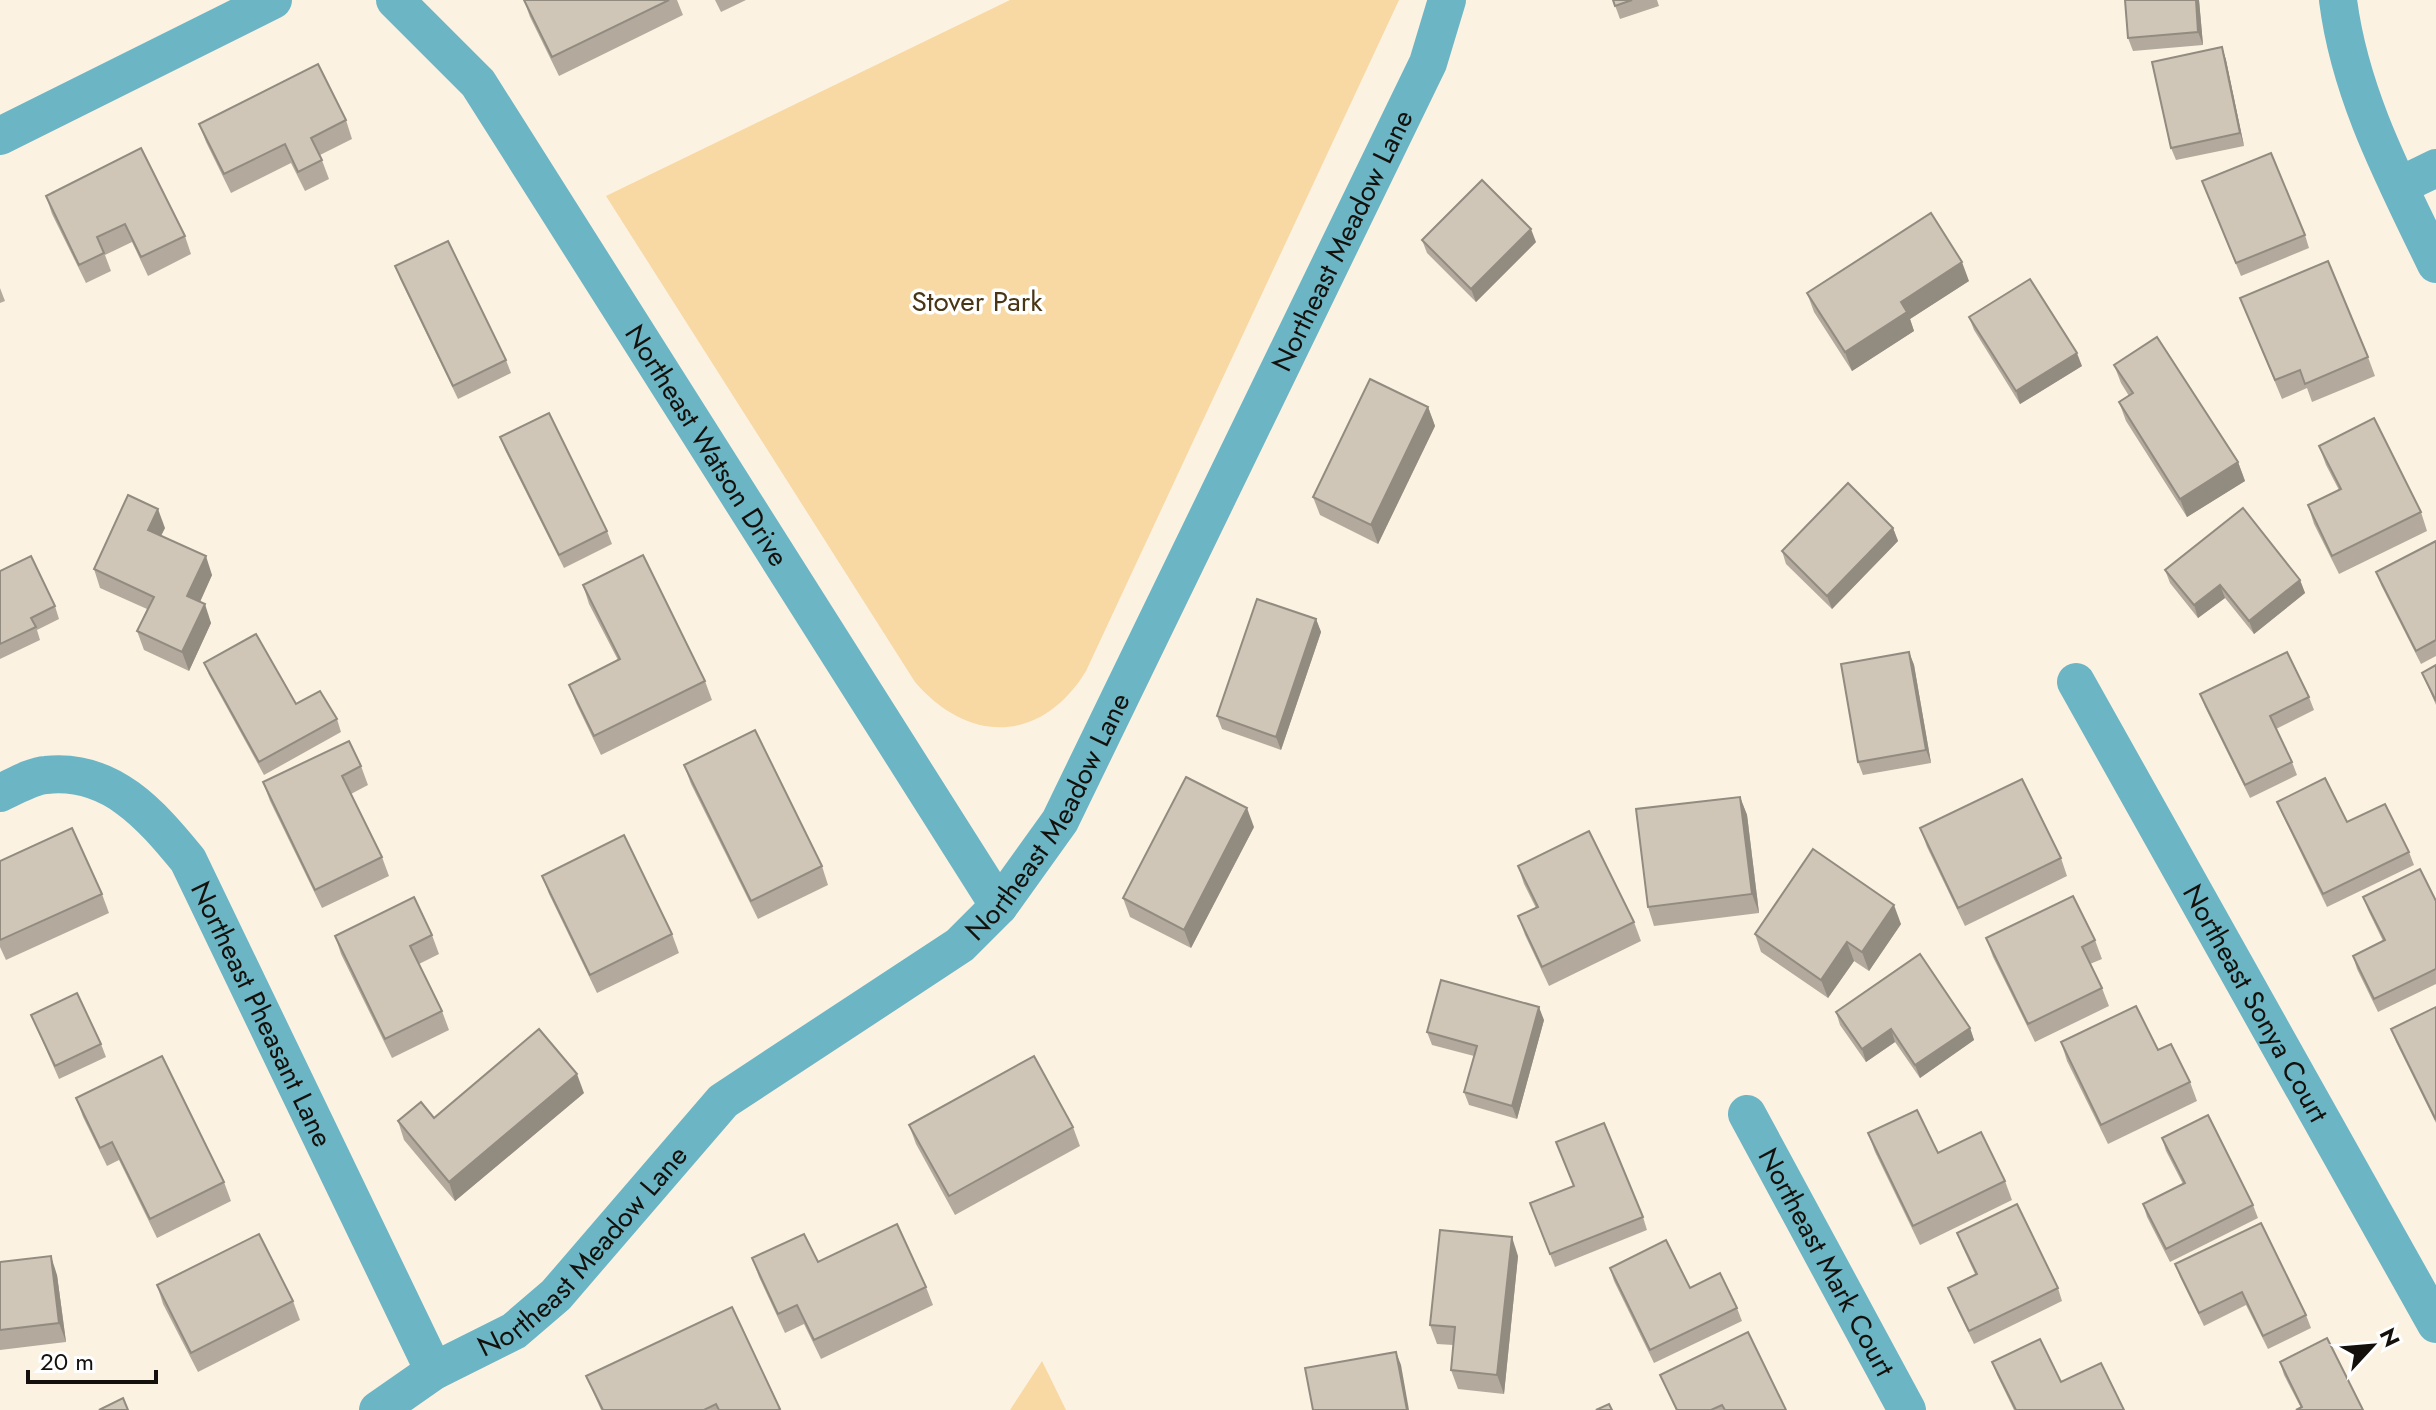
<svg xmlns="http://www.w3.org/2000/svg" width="2436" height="1410" font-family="Jost,sans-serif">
<rect width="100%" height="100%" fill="#fcf2e2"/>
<g fill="#f8d8a3">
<path d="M1010 0H1399L1086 671C1042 743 969 745 915 682L606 196Z"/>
<polygon points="1042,1361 1066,1410 1010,1410"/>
</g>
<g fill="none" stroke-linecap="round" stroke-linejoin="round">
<g stroke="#6cb5c5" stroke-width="38">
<path id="s1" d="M395 0 478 83 999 906"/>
<path d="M2338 0C2350 95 2395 179 2436 264"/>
<polyline points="0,136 273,0"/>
<polyline points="2399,186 2436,168"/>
<path id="s2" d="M2076 682 2436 1324"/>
<path id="s3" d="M0 793C14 787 31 776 46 775 111 768 151 815 188 860L434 1371"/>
<path id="s4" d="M1747 1114 1907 1410"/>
<path id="s5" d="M378 1410 434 1371 514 1331 556 1295 723 1101 960 945 999 906 1060 821 1428 63 1447 0"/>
</g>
</g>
<g fill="#b3aa9d">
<polygon points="524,0 677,0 683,15 559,76 530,17"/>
<polygon points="715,0 746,0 721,12"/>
<polygon points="1613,0 1657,0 1659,6 1620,19"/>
<polygon points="2125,0 2199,0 2203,45 2133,51 2128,38"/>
<polygon points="2222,47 2226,60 2244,146 2176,160 2171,148"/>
<polygon points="346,120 352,139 320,155 329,179 305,191 291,163 231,193 206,142 199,124"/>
<polygon points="2207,194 2305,235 2309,248 2241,276"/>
<polygon points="46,196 185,236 191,254 148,276 132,242 105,255 111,271 86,283 52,214"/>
<polygon points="1422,240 1536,242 1476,302 1427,253"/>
<polygon points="395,266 506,360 511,373 458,399 400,279"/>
<polygon points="1969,281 1910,319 1914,331 1852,371 1814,312 1807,293"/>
<polygon points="0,288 5,301 0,303"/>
<polygon points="2240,298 2368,357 2375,376 2312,402 2307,388 2282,399"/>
<polygon points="1969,317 2082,366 2020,404 1974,330"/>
<polygon points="2114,365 2238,462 2245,481 2187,517 2126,421 2119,402 2129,396 2121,383"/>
<polygon points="1428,407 1435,426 1378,544 1320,515 1313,497"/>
<polygon points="500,437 607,531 612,544 564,568 505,450"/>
<polygon points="2319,446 2421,512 2427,531 2339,574 2314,524 2308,505 2339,490 2326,465"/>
<polygon points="165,528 161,535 212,575 200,602 211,623 189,671 144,650 137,631 147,609 100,588 94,569"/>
<polygon points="1893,528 1898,541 1832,609 1786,564 1782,551"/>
<polygon points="2436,541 2436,656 2421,664 2381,585 2376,572"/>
<polygon points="2165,570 2300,580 2305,593 2254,634 2225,598 2198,618 2170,583"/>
<polygon points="0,571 55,606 59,619 37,630 40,640 0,659"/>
<polygon points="583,585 705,681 712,700 601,755 576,703 569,685 618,660 589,604"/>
<polygon points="1316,619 1321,632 1281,750 1222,729 1217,716"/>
<polygon points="1909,652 1914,665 1931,763 1863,775 1858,762"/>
<polygon points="204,663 296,704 337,719 341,732 264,775 209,675"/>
<polygon points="2436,665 2436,705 2422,673"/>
<polygon points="2200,694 2309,697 2314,710 2276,729 2292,762 2297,775 2250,798 2205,707"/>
<polygon points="684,765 822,866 828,885 758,919 691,784"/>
<polygon points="361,766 368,785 351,794 382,857 389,876 322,908 270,801 263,782"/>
<polygon points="1740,797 1747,815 1759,913 1654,926 1648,907"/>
<polygon points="2277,802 2347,822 2409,852 2414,865 2327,907 2282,814"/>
<polygon points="1254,827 1191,948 1130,917 1123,898"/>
<polygon points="1920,828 2061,858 2067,876 1965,926 1927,847"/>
<polygon points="0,861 102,894 109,913 6,960 0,947"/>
<polygon points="1518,866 1634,922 1641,941 1549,986 1525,935 1518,916 1536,908 1524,884"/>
<polygon points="542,876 672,934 679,953 597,993 549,894"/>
<polygon points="2363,897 2436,901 2436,984 2378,1012 2357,969 2353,956 2383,941 2368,910"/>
<polygon points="1901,924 1869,971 1854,961 1828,998 1761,952 1755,934"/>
<polygon points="432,935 439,954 419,964 442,1011 449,1030 392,1058 341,954 335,936"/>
<polygon points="1986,938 2095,940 2102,959 2090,964 2102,988 2109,1006 2035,1042 1993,957"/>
<polygon points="2436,1007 2436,1123 2396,1042 2391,1029"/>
<polygon points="1836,1012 1970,1028 1974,1040 1920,1078 1895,1042 1866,1062 1840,1025"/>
<polygon points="31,1015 101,1044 106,1057 59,1079"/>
<polygon points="1544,1020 1517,1119 1469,1105 1464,1092 1474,1056 1432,1045 1427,1032"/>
<polygon points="2061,1042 2158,1050 2190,1082 2197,1101 2108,1144 2067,1061"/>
<polygon points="584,1093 455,1201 404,1140 398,1121 434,1118"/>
<polygon points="76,1098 224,1182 231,1201 157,1238 119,1160 107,1166 83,1117"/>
<polygon points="909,1125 1073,1127 1080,1146 955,1215 916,1144"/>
<polygon points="1868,1133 1938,1153 2005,1181 2012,1200 1920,1245 1875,1152"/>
<polygon points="2162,1138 2253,1205 2258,1218 2170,1262 2147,1217 2143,1204 2183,1184 2166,1151"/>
<polygon points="1561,1155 1643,1217 1647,1230 1555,1267 1530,1203 1574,1186"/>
<polygon points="1957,1233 2058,1288 2062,1301 1974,1344 1953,1301 1948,1288 1975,1274 1962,1246"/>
<polygon points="1518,1256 1504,1394 1458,1389 1451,1370 1453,1345 1437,1344 1430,1325"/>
<polygon points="752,1258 818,1262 926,1287 933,1305 821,1359 804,1324 785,1333 759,1277"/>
<polygon points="0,1262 57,1275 66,1342 0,1350"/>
<polygon points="2175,1264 2306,1315 2311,1328 2268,1349 2246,1305 2204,1326 2180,1277"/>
<polygon points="1610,1268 1690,1288 1737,1308 1742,1321 1654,1363 1614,1281"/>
<polygon points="157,1285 293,1301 300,1320 198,1372 163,1304"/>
<polygon points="732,1307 781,1410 601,1410 586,1376"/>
<polygon points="1992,1362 2061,1382 2124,1410 2014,1410 1997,1375"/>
<polygon points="2280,1362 2363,1410 2301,1408 2284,1375"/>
<polygon points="1660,1375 1786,1410 1676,1410"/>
</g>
<g fill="#928b80">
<polygon points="2196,0 2199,0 2203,45 2198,32"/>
<polygon points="2222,47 2226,60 2244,146 2240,133"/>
<polygon points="1531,229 1536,242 1476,302 1471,289"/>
<polygon points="1962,262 1969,281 1910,319 1914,331 1852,371 1845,352 1901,302"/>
<polygon points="2077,353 2082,366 2020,404 2016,391"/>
<polygon points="1428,407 1435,426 1378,544 1371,525"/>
<polygon points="2238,462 2245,481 2187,517 2180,499"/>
<polygon points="158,509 165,528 155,548 148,530"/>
<polygon points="1893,528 1898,541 1832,609 1827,596"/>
<polygon points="206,556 212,575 194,615 187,596"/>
<polygon points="2300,580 2305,593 2254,634 2249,621"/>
<polygon points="2220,585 2225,598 2198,618 2194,605"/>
<polygon points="205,604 211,623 189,671 182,652"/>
<polygon points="1316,619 1321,632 1281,750 1276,737"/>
<polygon points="1909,652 1914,665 1931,763 1926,750"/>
<polygon points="1740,797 1747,815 1759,913 1752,894"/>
<polygon points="1247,808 1254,827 1191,948 1184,930"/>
<polygon points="1894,905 1901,924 1869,971 1862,952"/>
<polygon points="1847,942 1854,961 1828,998 1821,980"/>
<polygon points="1539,1007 1544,1020 1517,1119 1512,1106"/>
<polygon points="1970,1028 1974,1040 1920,1078 1915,1065"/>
<polygon points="1891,1029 1895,1042 1866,1062 1862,1049"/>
<polygon points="577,1074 584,1093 455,1201 449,1182"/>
<polygon points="1512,1237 1518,1256 1504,1394 1497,1375"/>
<polygon points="51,1256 57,1275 66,1342 59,1323"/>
<polygon points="1396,1352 1401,1365 1409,1410 1407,1410"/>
</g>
<g fill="#d0c6b7" stroke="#928b80" stroke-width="2">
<polygon points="524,0 669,0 552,57"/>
<polygon points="1613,0 1632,0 1615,6"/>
<polygon points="2125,0 2196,0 2198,32 2128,38"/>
<polygon points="2222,47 2240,133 2171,148 2152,62"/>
<polygon points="318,64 346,120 311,138 322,160 298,172 285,144 224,174 199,124"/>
<polygon points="141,148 185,236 141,257 125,224 97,237 104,253 79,265 46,196"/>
<polygon points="2271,153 2305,235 2236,263 2202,181"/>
<polygon points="1482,180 1531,229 1471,289 1422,240"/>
<polygon points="1931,213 1962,262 1901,302 1907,312 1845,352 1807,293"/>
<polygon points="448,241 506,360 453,386 395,266"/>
<polygon points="2328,261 2368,357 2305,384 2300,370 2275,380 2240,298"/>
<polygon points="2030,279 2077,353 2016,391 1969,317"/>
<polygon points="2157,337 2238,462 2180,499 2119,402 2133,393 2114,365"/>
<polygon points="1370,379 1428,407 1371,525 1313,497"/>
<polygon points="549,413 607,531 559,555 500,437"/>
<polygon points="2374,418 2421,512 2332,556 2308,505 2341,489 2319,446"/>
<polygon points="1848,483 1893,528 1827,596 1782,551"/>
<polygon points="128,495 158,509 148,530 206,556 187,596 205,604 182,652 137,631 154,597 94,569"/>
<polygon points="2243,508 2300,580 2249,621 2220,585 2194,605 2165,570"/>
<polygon points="2436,541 2436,640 2416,651 2376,572"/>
<polygon points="643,555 705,681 594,736 569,685 620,659 583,585"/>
<polygon points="31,556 55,606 31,618 36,627 0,644 0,571"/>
<polygon points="1257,599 1316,619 1276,737 1217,716"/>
<polygon points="256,634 296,704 320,691 337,719 259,762 204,663"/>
<polygon points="1909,652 1926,750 1858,762 1841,664"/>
<polygon points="2287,652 2309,697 2270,716 2292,762 2245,785 2200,694"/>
<polygon points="2436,665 2436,701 2422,673"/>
<polygon points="755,730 822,866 751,901 684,765"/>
<polygon points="349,741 361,766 342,776 382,857 315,890 263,782"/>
<polygon points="1186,777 1247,808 1184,930 1123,898"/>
<polygon points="2325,778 2347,822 2385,804 2409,852 2323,894 2277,802"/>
<polygon points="2022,779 2061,858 1958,908 1920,828"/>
<polygon points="1740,797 1752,894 1648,907 1636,809"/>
<polygon points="72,828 102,894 0,940 0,861"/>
<polygon points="1589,831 1634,922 1542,967 1518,916 1538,907 1518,866"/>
<polygon points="624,835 672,934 590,975 542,876"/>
<polygon points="1813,849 1894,905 1862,952 1847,942 1821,980 1755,934"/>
<polygon points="2420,869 2436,901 2436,969 2374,999 2353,956 2385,940 2363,897"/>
<polygon points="2073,896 2095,940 2082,947 2102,988 2028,1024 1986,938"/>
<polygon points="414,897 432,935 410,946 442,1011 385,1039 335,936"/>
<polygon points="1920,954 1970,1028 1915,1065 1891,1029 1862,1049 1836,1012"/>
<polygon points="1441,980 1539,1007 1512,1106 1464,1092 1477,1046 1427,1032"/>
<polygon points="77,993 101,1044 55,1066 31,1015"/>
<polygon points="2136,1006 2158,1050 2171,1044 2190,1082 2101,1125 2061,1042"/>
<polygon points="2436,1007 2436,1120 2391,1029"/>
<polygon points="539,1029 577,1074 449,1182 398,1121 421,1102 434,1118"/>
<polygon points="162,1056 224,1182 150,1219 112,1142 100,1148 76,1098"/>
<polygon points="1034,1056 1073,1127 949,1196 909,1125"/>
<polygon points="1917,1110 1938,1153 1981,1132 2005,1181 1913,1226 1868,1133"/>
<polygon points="2208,1115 2253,1205 2166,1249 2143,1204 2185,1183 2162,1138"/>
<polygon points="1604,1123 1643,1217 1550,1254 1530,1203 1574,1186 1556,1142"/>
<polygon points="2017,1204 2058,1288 1969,1331 1948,1288 1977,1274 1957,1233"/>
<polygon points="2261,1223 2306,1315 2263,1336 2242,1292 2199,1313 2175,1264"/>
<polygon points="897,1224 926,1287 814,1340 797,1305 778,1314 752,1258 804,1234 818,1262"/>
<polygon points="1440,1230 1512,1237 1497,1375 1451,1370 1455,1327 1430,1325"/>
<polygon points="259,1234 293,1301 191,1353 157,1285"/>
<polygon points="1666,1240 1690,1288 1720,1273 1737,1308 1650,1350 1610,1268"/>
<polygon points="51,1256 59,1323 0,1330 0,1262"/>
<polygon points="732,1307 780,1409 778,1410 719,1410 716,1404 704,1410 603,1410 586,1376"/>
<polygon points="1748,1332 1786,1410 1725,1410 1722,1405 1711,1410 1677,1410 1660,1375"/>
<polygon points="2327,1338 2363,1410 2296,1410 2302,1407 2280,1362"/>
<polygon points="2040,1339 2061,1382 2101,1363 2124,1410 2016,1410 1992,1362"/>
<polygon points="1396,1352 1407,1410 1313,1410 1305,1368"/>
<polygon points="123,1398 128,1410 99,1410"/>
<polygon points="1609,1404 1612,1410 1596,1410"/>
</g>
<g text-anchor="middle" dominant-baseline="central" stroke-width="7" stroke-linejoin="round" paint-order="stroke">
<g font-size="28" fill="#14110c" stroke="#fff">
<text stroke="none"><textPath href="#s5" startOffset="1558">Northeast Meadow Lane</textPath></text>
<text stroke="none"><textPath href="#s1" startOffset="546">Northeast Watson Drive</textPath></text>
<text stroke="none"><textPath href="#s5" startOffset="910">Northeast Meadow Lane</textPath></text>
<text stroke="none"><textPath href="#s2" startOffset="368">Northeast Sonya Court</textPath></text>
<text stroke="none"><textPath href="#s3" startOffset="394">Northeast Pheasant Lane</textPath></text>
<text stroke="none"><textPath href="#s5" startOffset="262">Northeast Meadow Lane</textPath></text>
<text stroke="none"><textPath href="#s4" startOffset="168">Northeast Mark Court</textPath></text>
</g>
<g font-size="28" fill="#483614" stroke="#fff">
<text x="977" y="301">Stover Park</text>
</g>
</g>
<g transform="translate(2372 1346) rotate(64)" stroke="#ffffff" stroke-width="6" paint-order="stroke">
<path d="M0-6L14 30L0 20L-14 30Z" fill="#14110c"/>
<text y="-12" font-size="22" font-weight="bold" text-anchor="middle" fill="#14110c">N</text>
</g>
<path d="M28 1370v12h128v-12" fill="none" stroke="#14110c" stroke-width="4"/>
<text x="40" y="1370" font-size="24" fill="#14110c" stroke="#ffffff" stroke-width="6" paint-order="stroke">20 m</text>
</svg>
